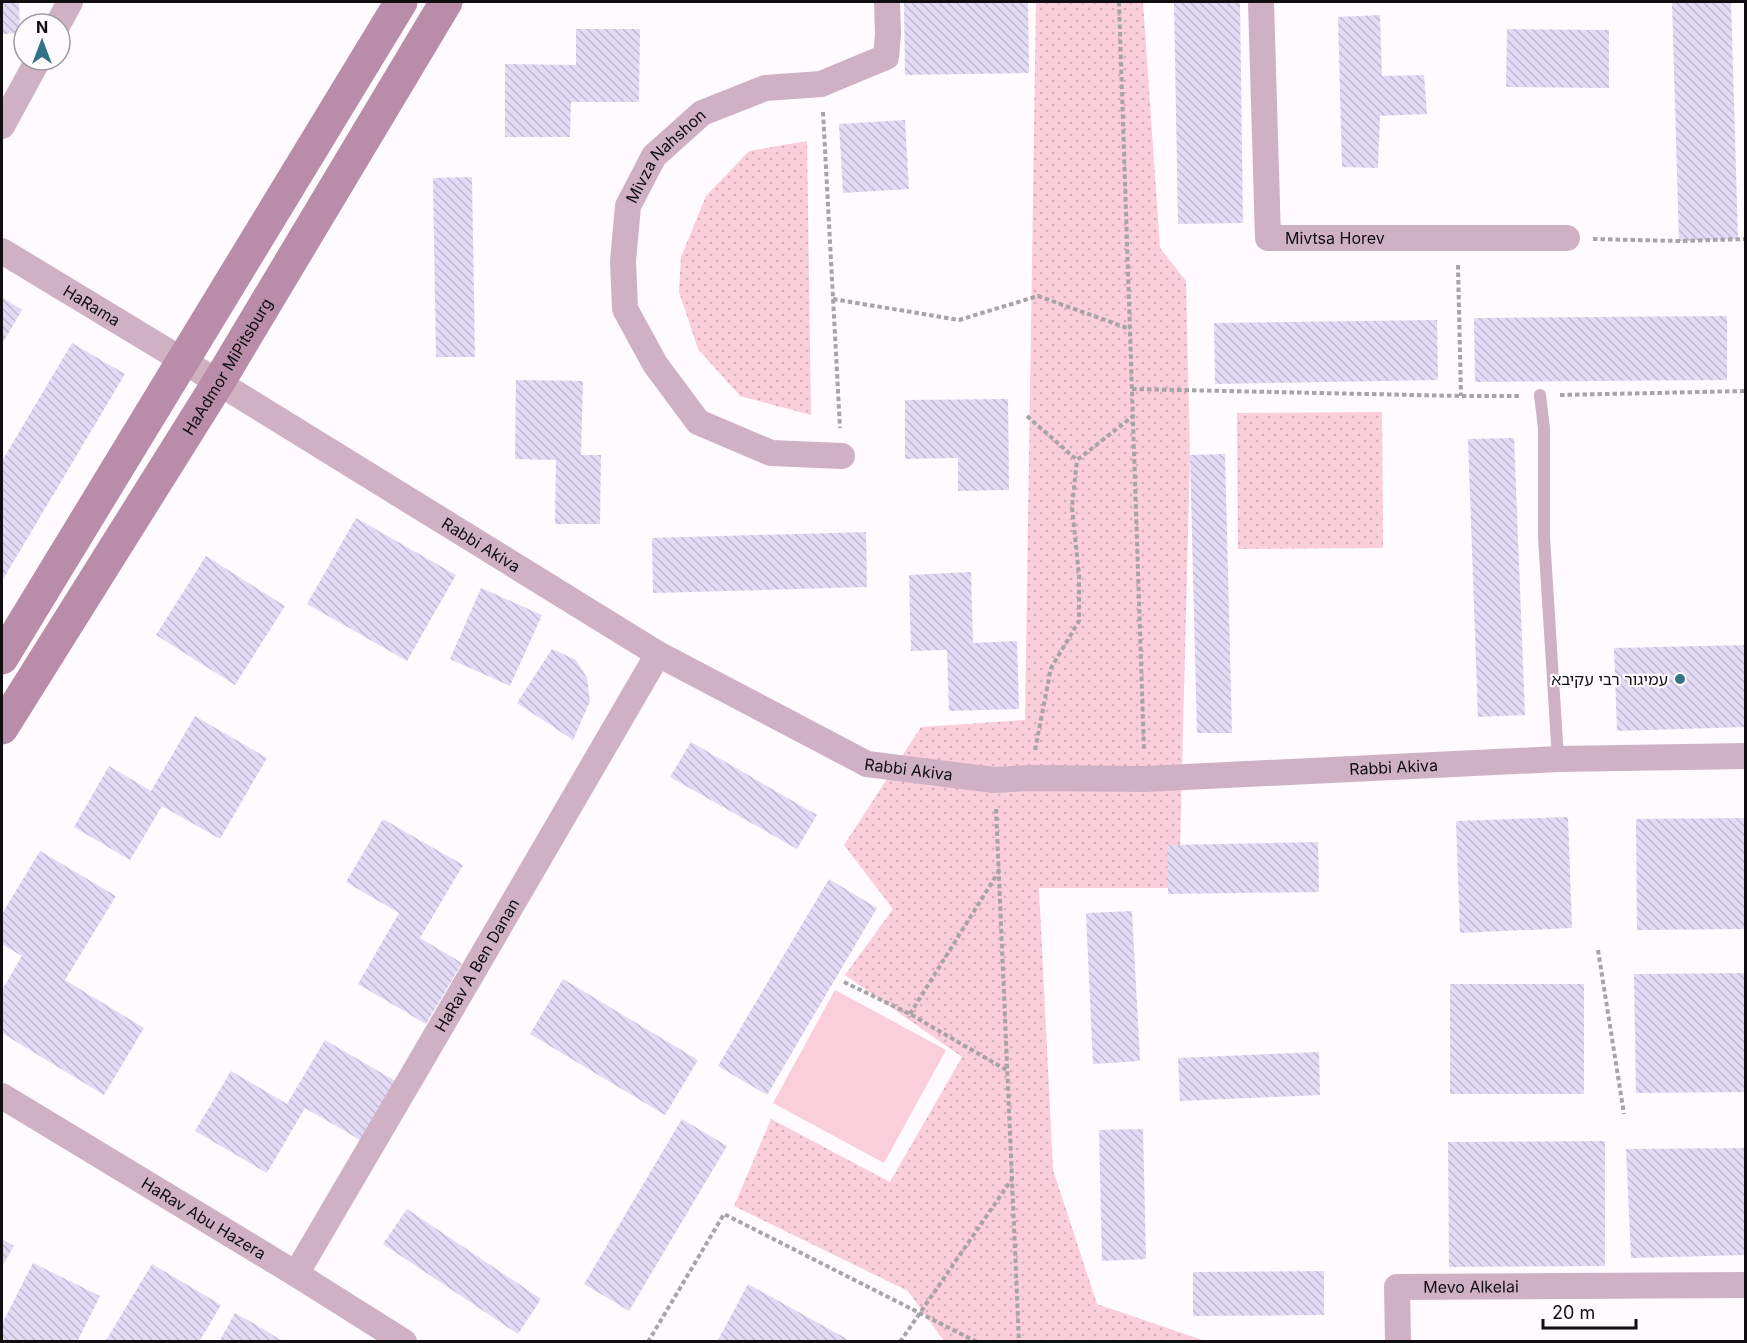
<svg xmlns="http://www.w3.org/2000/svg" width="1747" height="1343" font-family="Inter,'Noto Sans Hebrew',sans-serif">
<defs>
<pattern id="grass-dots" width="8" height="8" patternUnits="userSpaceOnUse" patternTransform="scale(1.5)"><rect width="8" height="8" fill="#facedb"/><path d="M2 2h.1M6 6h.1" fill="none" stroke="#d5b0bb" stroke-width="1.8" stroke-linecap="round"/></pattern>
<pattern id="building-back-hatch" width="6" height="6" patternUnits="userSpaceOnUse" patternTransform="scale(1.5)"><rect width="6" height="6" fill="#e3daf6"/><path d="M-1 5l2 2M0 0l6 6M5-1l2 2" fill="none" stroke="#c2bad2"/></pattern>
</defs>
<rect width="100%" height="100%" fill="#fefafe"/>
<g fill="url(#grass-dots)">
<polygon points="1036,2 1143,2 1160,248 1186,281 1190,455 1179,888 1039,888 1053,1170 1097,1304 1205,1341 944,1341 908,1291 734,1206 771,1119 890,1182 962,1057 845,975 893,909 844,845 921,727 1025,720"/>
<polygon points="807,141 811,415 740,396 698,349 679,292 681,257 706,196 749,151"/>
<polygon points="1382,412 1383,548 1238,549 1237,413"/>
</g>
<polygon fill="#facedb" points="835,990 946,1050 884,1163 773,1103"/>
<g fill="url(#building-back-hatch)">
<polygon points="2,2 19,2 20,33 2,34"/>
<polygon points="904,2 1028,2 1029,73 905,75"/>
<polygon points="1174,2 1240,2 1243,223 1178,224"/>
<polygon points="1672,2 1731,2 1738,239 1679,241"/>
<polygon points="1380,15 1382,76 1424,75 1427,114 1380,116 1378,168 1342,167 1338,17"/>
<polygon points="576,29 640,29 639,102 571,102 570,137 505,137 505,64 576,65"/>
<polygon points="1507,29 1609,30 1609,88 1506,87"/>
<polygon points="905,120 909,189 843,193 839,124"/>
<polygon points="472,177 475,357 436,357 433,178"/>
<polygon points="2,297 22,310 2,344"/>
<polygon points="1727,316 1727,380 1475,382 1474,318"/>
<polygon points="1437,320 1438,380 1215,384 1214,323"/>
<polygon points="72,343 125,374 2,581 2,461"/>
<polygon points="516,380 583,381 581,455 601,455 600,524 555,524 556,460 515,459"/>
<polygon points="1008,399 1009,490 958,491 958,458 905,459 905,400"/>
<polygon points="1514,438 1525,715 1478,717 1468,439"/>
<polygon points="1225,454 1232,733 1197,733 1190,455"/>
<polygon points="356,518 456,575 407,661 307,604"/>
<polygon points="866,532 867,587 653,593 652,538"/>
<polygon points="206,556 285,606 235,685 156,635"/>
<polygon points="971,572 973,643 1017,641 1019,709 949,711 947,650 911,651 909,575"/>
<polygon points="481,588 542,615 510,686 450,659"/>
<polygon points="1746,645 1746,727 1617,731 1614,648"/>
<polygon points="552,649 576,660 587,678 590,701 573,740 517,703"/>
<polygon points="195,716 267,758 220,839 162,806 130,860 74,827 109,766 151,791"/>
<polygon points="691,742 817,815 797,849 670,777"/>
<polygon points="1568,817 1572,928 1460,933 1456,821"/>
<polygon points="1746,818 1746,929 1637,930 1636,819"/>
<polygon points="383,819 463,865 420,938 462,963 426,1024 358,984 399,913 346,882"/>
<polygon points="1318,842 1319,892 1168,894 1167,845"/>
<polygon points="40,851 116,896 65,980 144,1028 104,1095 2,1033 2,990 22,956 2,944 2,914"/>
<polygon points="829,879 877,908 767,1095 718,1066"/>
<polygon points="1132,911 1140,1061 1093,1064 1086,913"/>
<polygon points="1746,973 1746,1092 1636,1093 1634,974"/>
<polygon points="563,979 698,1060 665,1115 530,1034"/>
<rect x="1450" y="984" width="134" height="110"/>
<polygon points="325,1040 397,1082 362,1141 305,1108 267,1173 195,1131 231,1071 287,1104"/>
<polygon points="1319,1052 1320,1095 1180,1101 1178,1058"/>
<polygon points="682,1119 727,1146 629,1311 584,1284"/>
<polygon points="1143,1129 1146,1259 1102,1261 1099,1130"/>
<polygon points="1605,1141 1605,1266 1449,1267 1448,1142"/>
<polygon points="1746,1148 1746,1255 1631,1258 1626,1149"/>
<polygon points="407,1209 541,1299 518,1334 383,1244"/>
<polygon points="2,1239 14,1246 2,1266"/>
<polygon points="33,1263 100,1296 77,1342 2,1342 2,1324"/>
<polygon points="152,1264 221,1305 199,1342 105,1342"/>
<polygon points="1324,1271 1324,1315 1193,1316 1193,1272"/>
<polygon points="748,1284 847,1339 845,1342 717,1342"/>
<polygon points="235,1313 253,1323 284,1342 219,1342"/>
</g>
<g fill="none" stroke-linecap="round" stroke-linejoin="round">
<g stroke="#a7a4a7" stroke-width="4" stroke-dasharray="4.5 3" stroke-linecap="butt">
<polyline points="1119,2 1144,751"/>
<polyline points="823,112 840,428"/>
<polyline points="1593,239 1679,241 1746,239"/>
<polyline points="1458,265 1461,396"/>
<polyline points="833,299 959,320 1038,296 1130,329"/>
<polyline points="1132,389 1461,396 1520,396"/>
<polyline points="1560,395 1746,391"/>
<polyline points="1027,416 1077,460 1132,417"/>
<polyline points="1035,750 1051,668 1079,621 1079,576 1072,507 1077,460"/>
<polyline points="996,809 1019,1342"/>
<polyline points="1598,950 1624,1114"/>
<polyline points="844,982 910,1014 1008,1071"/>
<polyline points="910,1014 999,871"/>
<polyline points="648,1342 724,1214 977,1342"/>
<polyline points="900,1342 1012,1179"/>
</g>
<polyline stroke="#d0b1c4" stroke-width="12" points="1540,395 1544,428 1544,537 1558,759"/>
<g stroke="#d0b1c4" stroke-width="26">
<path id="s1" d="M1261 2 1268 238H1567"/>
<polyline points="58,24 70,2"/>
<polyline points="2,126 38,60"/>
<path id="s2" d="M2 251 182 360 658 654 867 764 994 780 1029 778 1145 779 1558 759 1746 756"/>
<path id="s3" d="M842 456 771 453 698 422 655 364 625 309 623 261 628 206 654 156 702 113 765 88 821 84 886 57 888 34 887 2"/>
<path id="s4" d="M2 1096 296 1274 404 1342"/>
<path id="s5" d="M296 1274 425 1054 658 654"/>
<path id="s6" d="M1398 1342 1397 1287 1746 1285"/>
</g>
<g stroke="#b98ca9" stroke-width="33">
<polyline points="2,658 401,2"/>
<path id="s7" d="M2 728 218 383 446 2"/>
</g>
</g>
<circle fill="#337387" stroke="#fefafe" stroke-width="2" cx="1680" cy="679" r="6"/>
<g text-anchor="middle" dominant-baseline="central" stroke-width="4.5" stroke-linejoin="round" paint-order="stroke">
<g font-size="16" fill="#100e11" stroke="#fefafe">
<text stroke="none"><textPath href="#s3" startOffset="452">Mivza Nahshon</textPath></text>
<text stroke="none"><textPath href="#s1" startOffset="303">Mivtsa Horev</textPath></text>
<text stroke="none"><textPath href="#s2" startOffset="105">HaRama</textPath></text>
<text stroke="none"><textPath href="#s7" startOffset="426">HaAdmor MiPitsburg</textPath></text>
<text stroke="none"><textPath href="#s2" startOffset="562">Rabbi Akiva</textPath></text>
<text stroke="none"><textPath href="#s2" startOffset="1048">Rabbi Akiva</textPath></text>
<text stroke="none"><textPath href="#s2" startOffset="1534">Rabbi Akiva</textPath></text>
<text stroke="none"><textPath href="#s5" startOffset="358">HaRav A Ben Danan</textPath></text>
<text stroke="none"><textPath href="#s4" startOffset="236">HaRav Abu Hazera</textPath></text>
<text stroke="none"><textPath href="#s6" startOffset="129">Mevo Alkelai</textPath></text>
</g>
<g font-size="16" fill="#100e11" stroke="#fefafe" text-anchor="end">
<text x="1668" y="679">עמיגור רבי עקיבא</text>
</g>
</g>
<rect width="1747" height="1343" fill="none" stroke="#100e11" stroke-width="6"/>
<g transform="translate(42 42)"><circle r="28" fill="#fefafe" stroke="#9f9c9f" stroke-width="1.5"/>
<path d="M0-4.5L10 22L0 15L-10 22Z" fill="#337387"/>
<text y="-9" font-size="16" font-weight="bold" text-anchor="middle" fill="#100e11">N</text>
</g>
<path d="M1543 1319v9h93v-9" fill="none" stroke="#100e11" stroke-width="3"/>
<text x="1552" y="1319" font-size="18" fill="#100e11" stroke="#fefafe" stroke-width="4.5" paint-order="stroke">20 m</text>
</svg>
